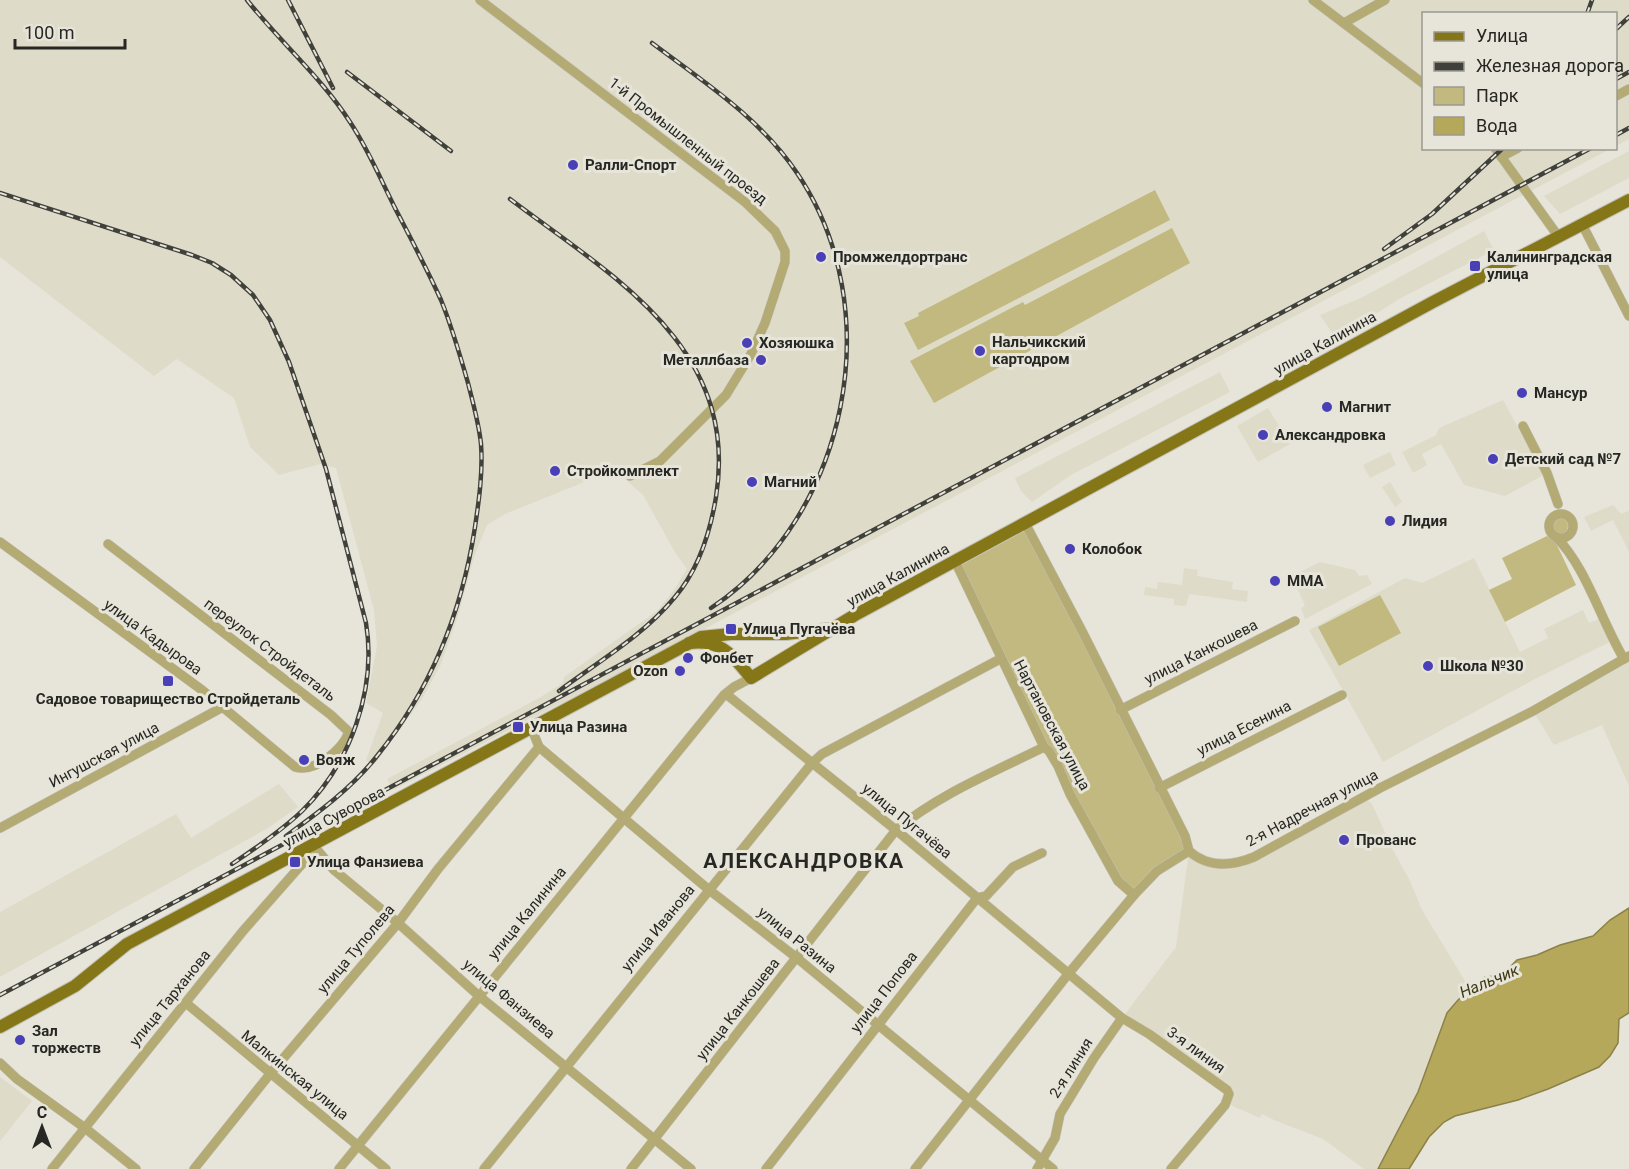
<svg xmlns="http://www.w3.org/2000/svg" width="1629" height="1169" font-family="Roboto,sans-serif">
<rect width="100%" height="100%" fill="#e7e5da"/>
<g fill="#dedbc9">
<polygon points="0,0 1629,0 1629,139 1616,146 1616,14 1424,14 1424,148 1610,149 693,635 393,790 387,779 539,698 563,683 564,677 657,611 674,590 687,569 676,554 643,495 627,481 617,466 577,485 505,514 487,525 474,557 457,619 441,664 422,699 373,766 366,760 383,713 366,703 377,646 374,610 336,468 321,464 279,475 250,447 234,398 177,359 154,376 0,257"/>
<polygon points="1629,151 1629,178 1560,214 1544,196"/>
<polygon points="1484,231 1494,250 1399,299 1357,326 1338,341 1320,315 1363,297"/>
<polygon points="1220,372 1230,392 1071,475 1032,502 1021,491 1015,478"/>
<polygon points="1503,400 1544,475 1505,496 1464,485 1441,444 1422,454 1427,465 1413,473 1402,452 1436,435 1439,428"/>
<polygon points="1268,408 1290,444 1258,462 1237,426"/>
<polygon points="1390,452 1396,465 1370,478 1363,465"/>
<polygon points="1390,482 1402,502 1395,507 1382,487"/>
<polygon points="1613,505 1621,514 1628,511 1629,513 1629,552 1613,520 1591,531 1584,517"/>
<polygon points="1474,558 1520,652 1548,638 1544,629 1583,610 1589,623 1599,619 1610,642 1533,680 1383,762 1309,630 1405,578 1422,583"/>
<polygon points="1320,562 1355,570 1359,576 1367,575 1372,584 1305,619 1301,608 1305,606 1297,587 1304,583 1300,572"/>
<polygon points="1184,568 1198,570 1197,576 1233,582 1232,589 1248,591 1247,602 1189,594 1186,606 1174,605 1174,599 1144,595 1145,587 1157,589 1158,582 1182,585"/>
<polygon points="1629,656 1629,786 1602,725 1554,745 1533,711"/>
<polygon points="279,784 298,807 268,828 0,977 0,912 176,814 191,838"/>
<polygon points="1364,797 1372,804 1393,850 1410,881 1422,910 1470,989 1447,1013 1418,1092 1378,1169 1364,1169 1323,1139 1274,1120 1262,1114 1260,1118 1226,1103 1229,1094 1122,1018 1176,947 1189,851 1197,858 1235,863"/>
<polygon points="0,1077 32,1101 0,1141"/>
</g>
<g fill="#c2b981">
<polygon points="1155,190 1170,220 918,350 904,323 919,316 918,313"/>
<polygon points="1172,228 1190,263 934,403 910,361 1023,302 1025,305"/>
<circle cx="1560" cy="526" r="8"/>
<polygon points="1025,523 1189,851 1134,895 1118,881 1071,794 955,561"/>
<polygon points="1547,536 1556,543 1576,585 1505,622 1489,590 1512,579 1502,558"/>
<polygon points="1380,595 1401,633 1339,666 1318,627"/>
</g>
<polygon fill="#b6a85a" stroke="#8b814a" stroke-width="1.5" points="1629,908 1629,1013 1619,1019 1618,1043 1610,1056 1599,1067 1548,1089 1518,1100 1455,1116 1444,1122 1429,1137 1409,1169 1378,1169 1418,1092 1447,1013 1458,1000 1485,977 1502,975 1517,960 1537,955 1560,945 1593,936 1610,920"/>
<g fill="none" stroke-linecap="round" stroke-linejoin="round">
<g stroke="#c4c3b9" stroke-width="10">
<g id="minor">
<polyline points="480,0 745,202 775,231 785,251 785,262 765,323 751,354 726,395 660,461 630,476"/>
<polyline points="1313,0 1424,84"/>
<polyline points="1344,23 1385,0"/>
<polyline points="1616,96 1629,89"/>
<polyline points="1495,148 1558,236"/>
<polyline points="1501,157 1518,148"/>
<polyline points="1582,224 1629,316"/>
<polyline points="1523,426 1547,473 1558,504"/>
<circle cx="1561" cy="526" r="12"/>
<polyline points="1025,523 1082,631 1185,836 1189,851"/>
<path d="M1555 536C1586 566 1601 621 1624 659"/>
<path d="M0 542 202 690 295 767C315 773 342 750 349 732L331 715 108 544"/>
<polyline points="955,561 1044,747 1049,751 1058,766 1070,794 1118,881 1134,895"/>
<polyline points="726,694 896,830 1122,1018 1149,1034 1227,1090 1229,1094 1225,1105 1171,1169"/>
<polyline points="1120,710 1295,621"/>
<polyline points="531,727 539,747 708,889 797,958 1053,1169"/>
<polyline points="1159,788 1342,695"/>
<polyline points="0,828 221,708"/>
<polyline points="313,845 334,870 398,923 479,996 691,1169"/>
<path d="M1189 851C1208 868 1232 866 1254 857L1380 788 1533 711 1629 656"/>
<polyline points="186,1003 386,1169"/>
<polyline points="0,1063 17,1079 85,1128 136,1169"/>
<polyline points="52,1169 243,931 302,864 319,854"/>
<polyline points="194,1169 270,1074 398,923 438,869 539,747"/>
<polyline points="339,1169 724,695 734,687 751,678"/>
<polyline points="484,1169 812,763 822,754 1000,659"/>
<path d="M631 1169 896 830C939 794 994 772 1044 747"/>
<polyline points="766,1169 977,898 986,896 1013,867 1042,853"/>
<polyline points="915,1169 1069,973 1134,895 1157,871 1189,851"/>
<polyline points="1037,1169 1055,1138 1060,1114 1094,1058 1122,1018"/>
</g>
</g>
<g stroke="#c4c3b9" stroke-width="14">
<g id="major">
<path d="M689 643C722 639 732 655 751 678L855 615 1433 302 1629 200"/>
<polyline points="0,1027 75,986 127,944 701,637 731,634 786,634 828,629"/>
</g>
</g>
<use href="#minor" stroke="#b3aa74" stroke-width="9"/>
<use href="#major" stroke="#857717" stroke-width="12"/>
<g stroke="#41413c" stroke-width="4.5">
<g id="rail">
<path d="M247 0C280 42 321 77 350 122 368 149 381 180 395 208 411 239 427 269 441 300 452 327 460 355 468 383 473 403 479 424 481 444 483 472 479 500 475 527 462 612 432 688 377 756 352 788 319 812 286 836"/>
<polyline points="288,0 333,88"/>
<polyline points="1587,14 1592,0"/>
<polyline points="1616,29 1629,17"/>
<path d="M652 43C704 82 760 118 797 173 890 310 848 517 711 608"/>
<polyline points="347,72 451,151"/>
<polyline points="1616,79 1629,72"/>
<polyline points="1616,135 1629,128"/>
<path d="M0 193 192 255 212 263 231 275 253 295 270 320 289 362 326 469 366 623C377 690 350 764 302 811 281 831 256 848 232 864"/>
<path d="M510 199C612 276 740 347 716 497 710 533 699 569 675 597 643 636 599 661 559 691"/>
<polyline points="1384,249 1432,214 1503,148"/>
<polyline points="0,995 1591,148"/>
</g>
</g>
<use href="#rail" stroke="#e7e5da" stroke-width="2" stroke-dasharray="7" stroke-linecap="butt"/>
</g>
<g fill="#493fb6" stroke="#e7e5da" stroke-width="2">
<circle cx="573" cy="165" r="6"/>
<circle cx="821" cy="257" r="6"/>
<rect x="1469" y="260" width="12" height="12" rx="3"/>
<circle cx="747" cy="343" r="6"/>
<circle cx="980" cy="351" r="6"/>
<circle cx="761" cy="360" r="6"/>
<circle cx="1522" cy="393" r="6"/>
<circle cx="1327" cy="407" r="6"/>
<circle cx="1263" cy="435" r="6"/>
<circle cx="1493" cy="459" r="6"/>
<circle cx="555" cy="471" r="6"/>
<circle cx="752" cy="482" r="6"/>
<circle cx="1390" cy="521" r="6"/>
<circle cx="1070" cy="549" r="6"/>
<circle cx="1275" cy="581" r="6"/>
<rect x="725" y="623" width="12" height="12" rx="3"/>
<circle cx="688" cy="658" r="6"/>
<circle cx="1428" cy="666" r="6"/>
<circle cx="680" cy="671" r="6"/>
<rect x="162" y="675" width="12" height="12" rx="3"/>
<rect x="512" y="721" width="12" height="12" rx="3"/>
<circle cx="304" cy="760" r="6"/>
<circle cx="1344" cy="840" r="6"/>
<rect x="289" y="856" width="12" height="12" rx="3"/>
<circle cx="20" cy="1040" r="6"/>
</g>
<g text-anchor="middle" dominant-baseline="central" stroke-width="6" stroke-linejoin="round" paint-order="stroke">
<g font-size="15" fill="#272723" stroke="#e7e5da">
<text transform="translate(688 141) rotate(38)">1-й Промышленный проезд</text>
<text transform="translate(1325 343) rotate(-29)">улица Калинина</text>
<text transform="translate(898 575) rotate(-29)">улица Калинина</text>
<text transform="translate(153 637) rotate(36)">улица Кадырова</text>
<text transform="translate(270 650) rotate(37)">переулок Стройдеталь</text>
<text transform="translate(1201 652) rotate(-27)">улица Канкошева</text>
<text transform="translate(1052 725) rotate(62)">Нартановская улица</text>
<text transform="translate(1244 728) rotate(-27)">улица Есенина</text>
<text transform="translate(104 755) rotate(-28)">Ингушская улица</text>
<text transform="translate(1312 808) rotate(-28)">2-я Надречная улица</text>
<text transform="translate(334 817) rotate(-28)">улица Суворова</text>
<text transform="translate(907 821) rotate(39)">улица Пугачёва</text>
<text transform="translate(527 913) rotate(-51)">улица Калинина</text>
<text transform="translate(658 928) rotate(-51)">улица Иванова</text>
<text transform="translate(797 940) rotate(39)">улица Разина</text>
<text transform="translate(356 949) rotate(-50)">улица Туполева</text>
<text transform="translate(884 992) rotate(-52)">улица Попова</text>
<text transform="translate(170 998) rotate(-51)">улица Тарханова</text>
<text transform="translate(509 999) rotate(40)">улица Фанзиева</text>
<text transform="translate(738 1009) rotate(-52)">улица Канкошева</text>
<text transform="translate(1196 1050) rotate(36)">3-я линия</text>
<text transform="translate(1071 1068) rotate(-58)">2-я линия</text>
<text transform="translate(295 1075) rotate(39)">Малкинская улица</text>
</g>
<g font-size="15" font-weight="bold" fill="#272723" stroke="#e7e5da" text-anchor="start">
<text x="585" y="165">Ралли-Спорт</text>
<text x="833" y="257">Промжелдортранс</text>
<text x="1487" y="257">Калининградская<tspan x="1487" dy="17">улица</tspan></text>
<text x="992" y="342">Нальчикский<tspan x="992" dy="17">картодром</tspan></text>
<text x="759" y="343">Хозяюшка</text>
<text x="749" y="360" text-anchor="end">Металлбаза</text>
<text x="1534" y="393">Мансур</text>
<text x="1339" y="407">Магнит</text>
<text x="1275" y="435">Александровка</text>
<text x="1505" y="459">Детский сад №7</text>
<text x="567" y="471">Стройкомплект</text>
<text x="764" y="482">Магний</text>
<text x="1402" y="521">Лидия</text>
<text x="1082" y="549">Колобок</text>
<text x="1287" y="581">MMA</text>
<text x="743" y="629">Улица Пугачёва</text>
<text x="700" y="658">Фонбет</text>
<text x="1440" y="666">Школа №30</text>
<text x="668" y="671" text-anchor="end">Ozon</text>
<text x="168" y="699" text-anchor="middle">Садовое товарищество Стройдеталь</text>
<text x="530" y="727">Улица Разина</text>
<text x="316" y="760">Вояж</text>
<text x="1356" y="840">Прованс</text>
<text x="307" y="862">Улица Фанзиева</text>
<text x="32" y="1031">Зал<tspan x="32" dy="17">торжеств</tspan></text>
</g>
<g font-size="16" font-style="italic" fill="#3e3815" stroke="#e7e5da">
<text transform="translate(1489 981) rotate(-23)">Нальчик</text>
</g>
<g font-size="21" font-weight="bold" letter-spacing="1.5" fill="#272723" stroke="#e7e5da">
<text x="804" y="861">АЛЕКСАНДРОВКА</text>
</g>
</g>
<rect x="1422" y="12" width="195" height="138" fill="#e7e5da" stroke="#9a9991" stroke-width="1.5"/>
<rect x="1434" y="32" width="30" height="9" fill="#857717" stroke="#9a9991" stroke-width="1.5"/>
<text x="1476" y="42" font-size="18" fill="#272723">Улица</text>
<rect x="1434" y="62" width="30" height="9" fill="#41413c" stroke="#9a9991" stroke-width="1.5"/>
<text x="1476" y="72" font-size="18" fill="#272723">Железная дорога</text>
<rect x="1434" y="87" width="30" height="18" fill="#c2b981" stroke="#9a9991" stroke-width="1.5"/>
<text x="1476" y="102" font-size="18" fill="#272723">Парк</text>
<rect x="1434" y="117" width="30" height="18" fill="#b6a85a" stroke="#9a9991" stroke-width="1.5"/>
<text x="1476" y="132" font-size="18" fill="#272723">Вода</text>
<g transform="translate(42 1127)" stroke="#e7e5da" stroke-width="4.5" paint-order="stroke">
<path d="M0-4.5L10 22L0 15L-10 22Z" fill="#272723"/>
<text y="-9" font-size="16" font-weight="bold" text-anchor="middle" fill="#272723">С</text>
</g>
<path d="M15 39v9h110v-9" fill="none" stroke="#272723" stroke-width="3"/>
<text x="24" y="39" font-size="18" fill="#272723" stroke="#e7e5da" stroke-width="4.5" paint-order="stroke">100 m</text>
</svg>
